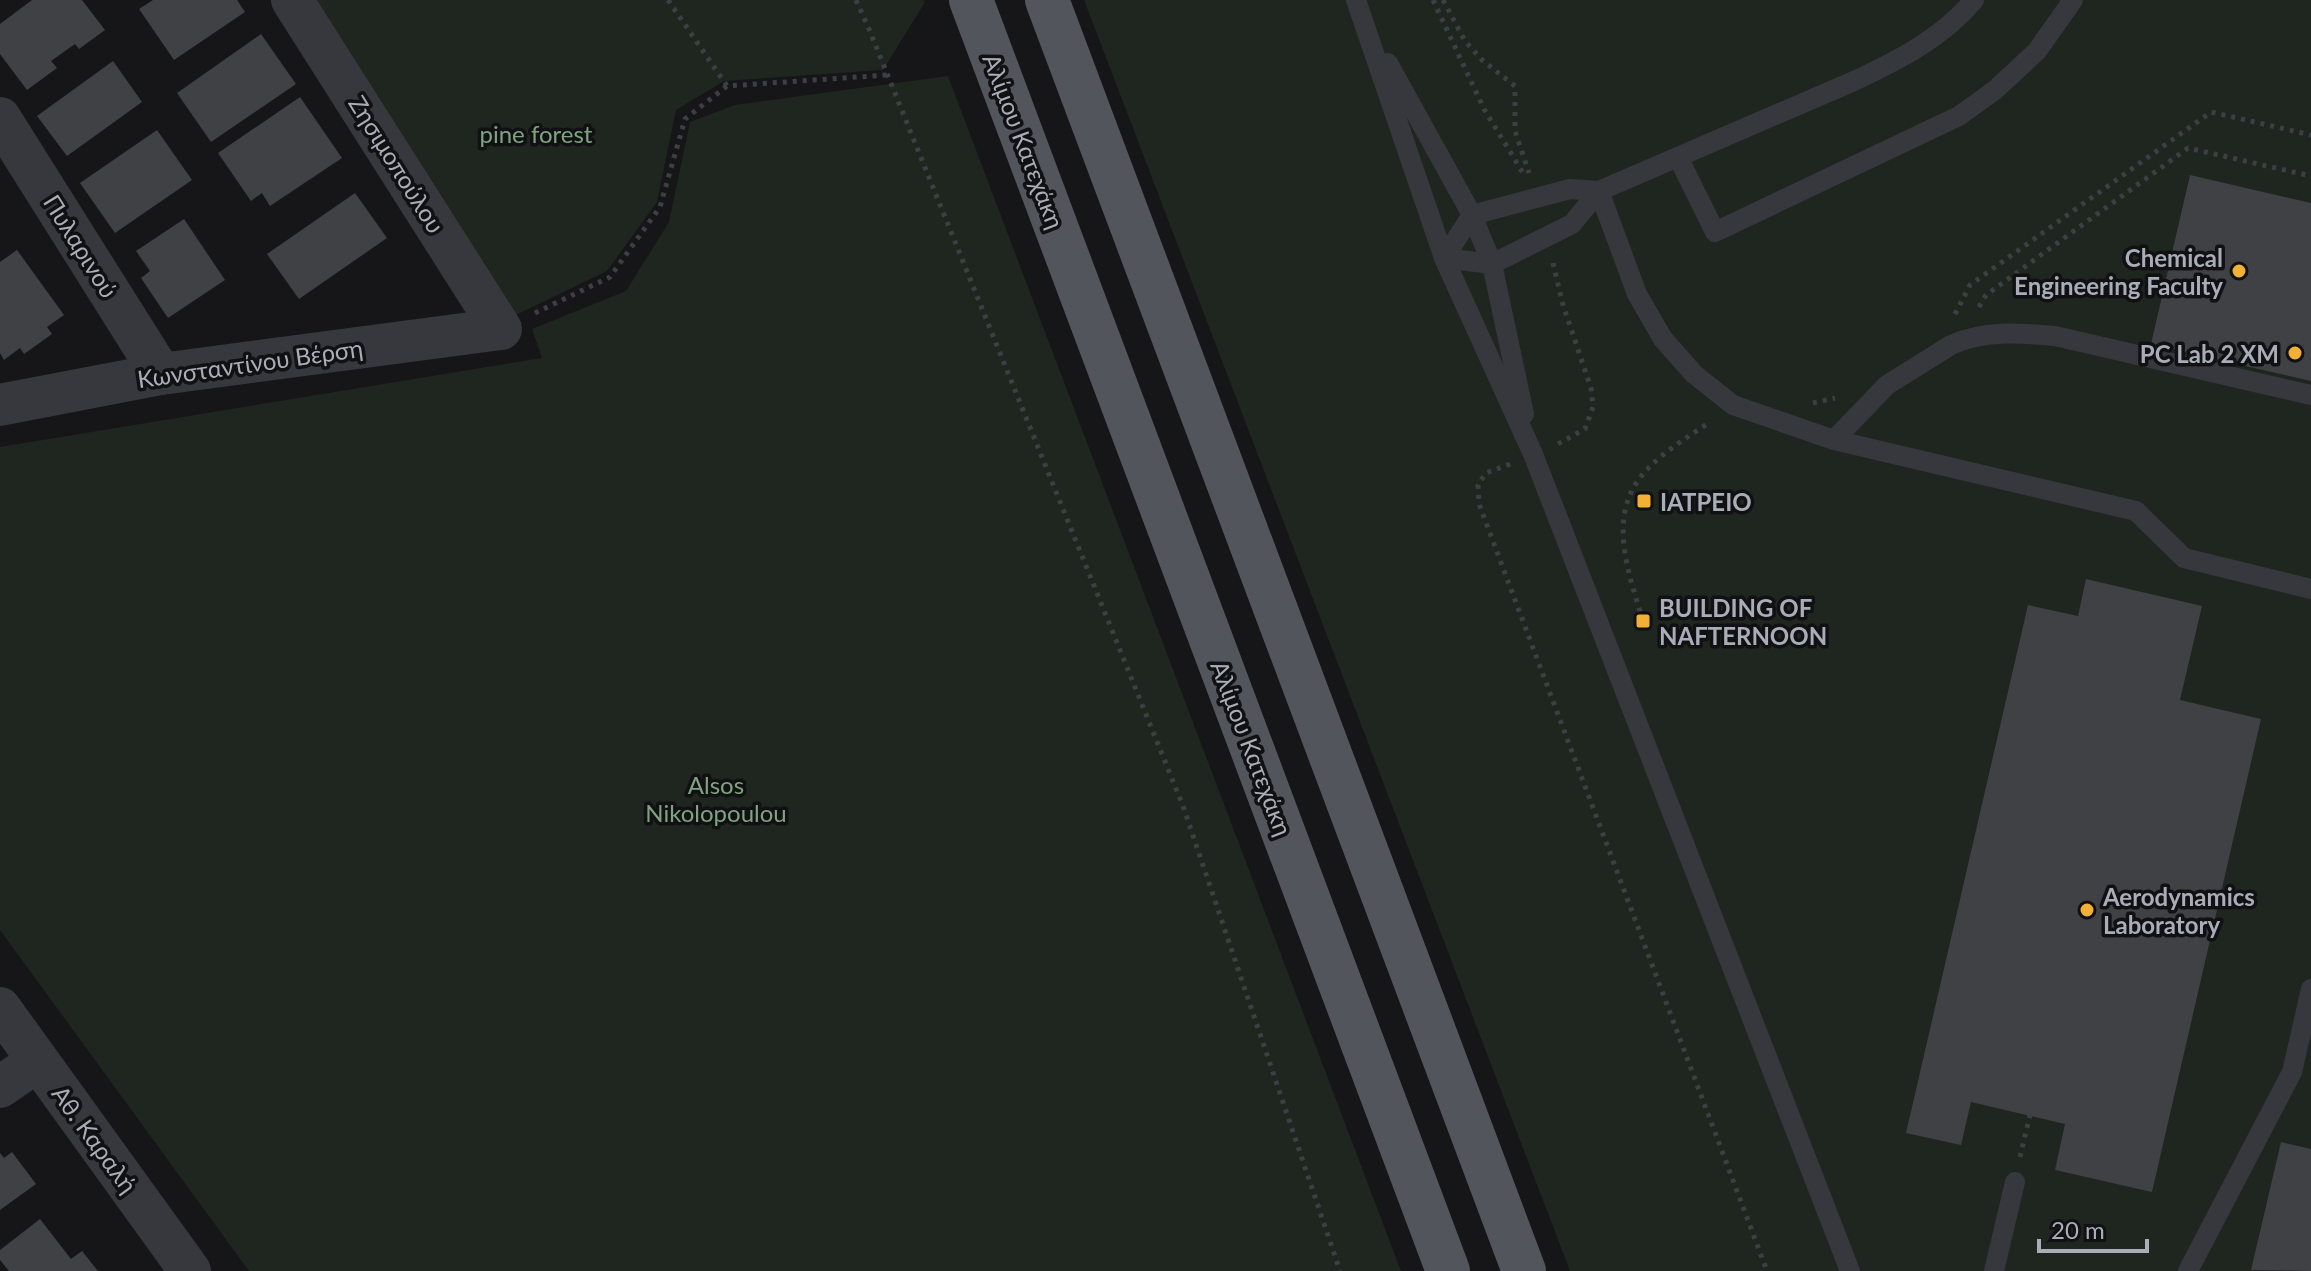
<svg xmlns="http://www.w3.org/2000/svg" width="2311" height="1271" font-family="Lato,sans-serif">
<rect width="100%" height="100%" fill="#161618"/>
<g fill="#1e261f">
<polygon points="293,0 924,0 925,2 883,70 724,81 676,110 657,202 607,271 499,323"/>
<polygon points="1084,0 2311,0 2311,1271 1570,1271"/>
<polygon points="948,76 1401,1271 249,1271 0,930 0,447 542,358 532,329 626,291 669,222 690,122 735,105"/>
</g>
<g fill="#404145">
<polygon points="32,0 82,0 105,30 79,49 75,44 51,61 57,68 27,90 0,54 0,24"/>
<polygon points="153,0 237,0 245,12 174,60 139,9"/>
<polygon points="261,34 296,84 211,142 177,93"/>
<polygon points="113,61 142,102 67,156 37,116"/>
<polygon points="300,97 342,158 270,206 262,193 251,201 218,153"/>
<polygon points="157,130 192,180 115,233 80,183"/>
<polygon points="2190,175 2311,203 2311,381 2151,344"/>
<polygon points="355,193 387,238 299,299 267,254"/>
<polygon points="184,219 225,280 168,318 141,278 150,271 136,251"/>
<polygon points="17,250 64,315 47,327 52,334 24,354 20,348 4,360 0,353 0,262"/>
<polygon points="2086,579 2202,606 2180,700 2261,719 2152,1192 2055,1170 2065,1124 1971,1102 1961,1145 1906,1133 2028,605 2078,616"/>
<polygon points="2281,1142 2311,1149 2311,1271 2251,1270"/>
<polygon points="12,1152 36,1184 0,1210 0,1153 4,1158"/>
<polygon points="40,1219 71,1259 82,1251 98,1271 9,1271 0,1260 0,1250"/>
</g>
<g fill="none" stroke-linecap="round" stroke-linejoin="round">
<g stroke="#3d3f44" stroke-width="5" stroke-dasharray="4 6" stroke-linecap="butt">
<polyline points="668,0 727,86"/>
<polyline points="856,0 869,29 1183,806 1340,1271"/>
<polyline points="1433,0 1484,109 1523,173"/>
<polyline points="1443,0 1465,41 1482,60 1515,86 1515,131 1529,173"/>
<polyline points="1553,263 1563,305 1591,388 1593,407 1585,429 1556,445"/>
<polyline points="1979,307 1986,295 2188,148 2311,176"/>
<polyline points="535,313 610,277 660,207 685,119 727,86 887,75"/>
<polyline points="1955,314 1970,285 2211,112 2311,135"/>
<polyline points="1813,403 1835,398"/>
<polyline points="1510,464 1486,473 1478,485 1479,504 1767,1271"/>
<path d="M1643 621C1630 578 1609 523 1637 482 1654 457 1685 439 1710 422"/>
<polyline points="2020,1157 2030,1115"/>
</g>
<g stroke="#37383d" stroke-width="20">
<polyline points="1356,0 1444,258 1533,454 1850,1271"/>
<polyline points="1388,63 1472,215 1492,264 1524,414"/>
<polyline points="1678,157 1715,232 1959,116 1995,90 2037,51 2073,0"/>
<polyline points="1599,191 1637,294 1663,339 1694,374 1733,405 1834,440 2136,511 2184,558 2311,589"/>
<path d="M1599 191 1572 224 1492 264 1444 258 1472 215 1570 189 1599 191 1854 81C1899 60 1942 38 1974 0"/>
<path d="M1834 440 1887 385 1951 345C1983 330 2020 333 2055 336L2311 395"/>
<polyline points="1994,1271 2015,1182"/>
<polyline points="2188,1271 2292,1072 2311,989"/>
</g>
<g stroke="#37383d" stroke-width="42">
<polyline points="0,118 161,374"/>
<polyline points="0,405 161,374 501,329 292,0"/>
<polyline points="0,1008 190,1271"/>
<polyline points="0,1087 38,1061"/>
</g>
<g stroke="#53555c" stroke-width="44">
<polyline points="971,0 1448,1271"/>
<polyline points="1047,0 1524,1271"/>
</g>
</g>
<g fill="#f2b134" stroke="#111113" stroke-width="3">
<circle cx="2239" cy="271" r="8"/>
<circle cx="2295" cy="353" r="8"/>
<rect x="1636" y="493" width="16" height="16" rx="4"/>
<rect x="1635" y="613" width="16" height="16" rx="4"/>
<circle cx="2087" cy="910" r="8"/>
</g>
<g text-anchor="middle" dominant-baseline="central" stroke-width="7" stroke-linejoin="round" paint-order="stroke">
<g font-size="24" fill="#7fa381" stroke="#111113">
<text x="536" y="133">pine forest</text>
<text x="716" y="784">Alsos<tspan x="716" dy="28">Nikolopoulou</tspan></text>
</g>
<g font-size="24" fill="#a8adb8" stroke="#111113">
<text transform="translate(1024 141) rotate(69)">Αλίμου Κατεχάκη</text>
<text transform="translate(397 164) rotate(58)">Ζησιμοπούλου</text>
<text transform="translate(81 246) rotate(58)">Πυλαρινού</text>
<text transform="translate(250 363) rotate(-8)">Κωνσταντίνου Βέρση</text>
<text transform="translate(1252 748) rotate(69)">Αλίμου Κατεχάκη</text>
<text transform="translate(95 1139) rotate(54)">Αθ. Καραλή</text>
</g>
<g font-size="24" font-weight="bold" fill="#a8adb8" stroke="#111113" text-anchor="start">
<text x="2223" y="257" text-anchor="end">Chemical<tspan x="2223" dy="28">Engineering Faculty</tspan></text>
<text x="2279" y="353" text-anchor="end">PC Lab 2 ΧΜ</text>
<text x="1660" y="501">ΙΑΤΡΕΙΟ</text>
<text x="1659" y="607">BUILDING OF<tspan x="1659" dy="28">NAFTERNOON</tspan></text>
<text x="2103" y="896">Aerodynamics<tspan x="2103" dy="28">Laboratory</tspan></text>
</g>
</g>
<path d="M2039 1239v12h108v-12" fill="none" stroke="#a8adb8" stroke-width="4"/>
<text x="2051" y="1239" font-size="24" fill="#a8adb8" stroke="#111113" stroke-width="6" paint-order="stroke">20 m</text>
</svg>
